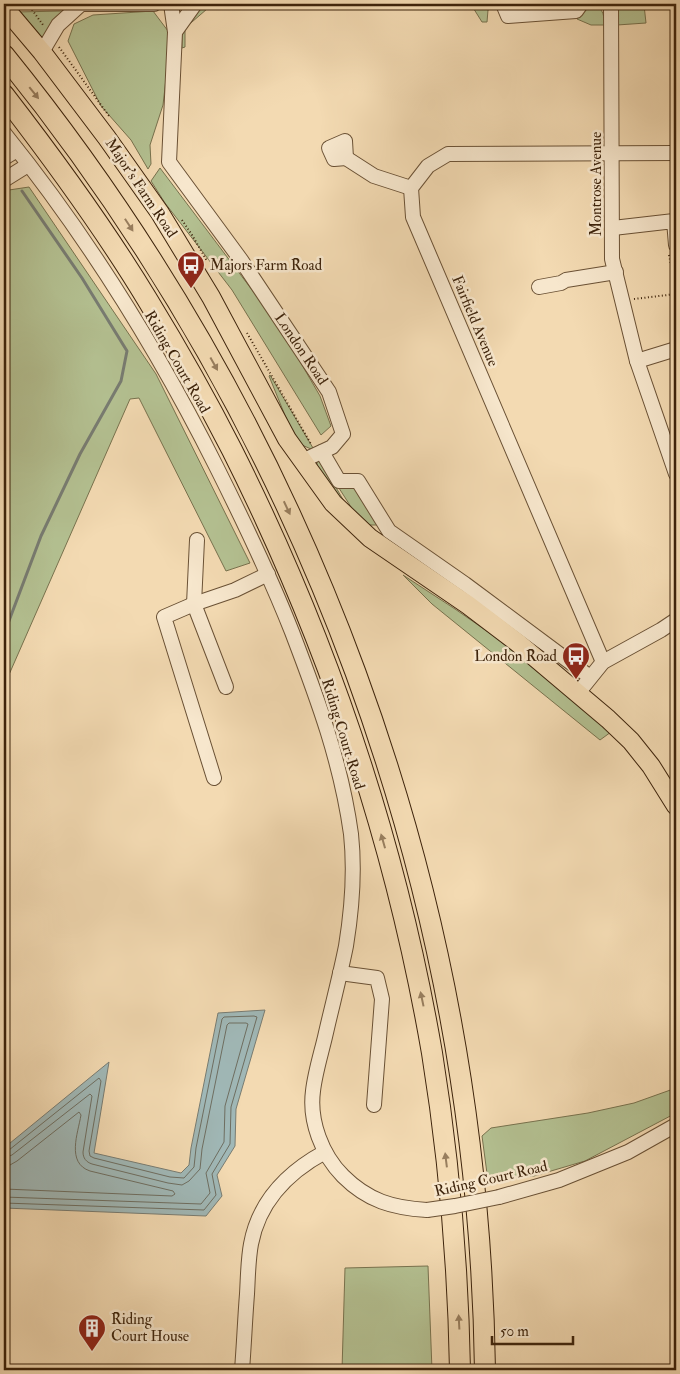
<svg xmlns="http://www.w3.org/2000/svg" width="680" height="1374" font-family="'IM FELL Double Pica',serif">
<rect width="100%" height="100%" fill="#f3dab2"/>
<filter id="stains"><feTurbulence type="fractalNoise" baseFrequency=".004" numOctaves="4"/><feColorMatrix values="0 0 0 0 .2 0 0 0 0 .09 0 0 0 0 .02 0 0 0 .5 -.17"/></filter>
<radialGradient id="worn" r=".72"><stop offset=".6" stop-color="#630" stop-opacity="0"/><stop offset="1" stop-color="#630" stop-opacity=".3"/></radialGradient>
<g fill="#b4c192" stroke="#78724e">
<polygon points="494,4 498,6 500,9 492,8 488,10 487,22 482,22 472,6"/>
<path d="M589 4C603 8 603 11 605 25H591L577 19Z"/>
<polygon points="625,4 644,5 646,23 617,25 615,14"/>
<polygon points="203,6 207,6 207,9 185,28 185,47 182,48 182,33 199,8"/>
<polygon points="65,11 42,41 14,12"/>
<polygon points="153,11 171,35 163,105 150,145 151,164 148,169 131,140 101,106 68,41 74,24 93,15"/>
<polygon points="160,168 280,327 320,396 331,426 321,435 232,290 165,203 151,181"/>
<polygon points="29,187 156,374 250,563 226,571 139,398 130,399 4,686 4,488 5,488 4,482 4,193 9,190"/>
<polygon points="270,375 313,448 311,449 302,445 293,435 269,376"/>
<polygon points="320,460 345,503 344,504 317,471 317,461"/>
<polygon points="352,484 377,525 369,525 353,510 337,485"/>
<polygon points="403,575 455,609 494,636 611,732 600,740 432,604"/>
<polygon points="676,1088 676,1113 585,1161 534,1176 488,1181 482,1136 491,1128 588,1113 634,1103"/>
<polygon points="428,1266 432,1370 342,1370 345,1268"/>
</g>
<polygon fill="#a0b8b7" stroke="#787c72" points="265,1010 236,1109 235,1146 217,1175 222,1196 206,1216 4,1208 4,1148 109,1062 94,1153 181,1173 189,1165 191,1148 218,1013"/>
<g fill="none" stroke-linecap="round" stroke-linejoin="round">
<g stroke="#6e6e61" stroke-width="1">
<polyline points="4,1151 9,1150 99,1078 101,1081 89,1151 90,1156 94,1158 170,1177 184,1178 194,1167 196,1148 222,1019 224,1017 254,1016 257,1017 231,1107 230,1144 212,1174 216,1195 204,1210 4,1203"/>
<path d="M4 1158 12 1155 90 1094 92 1096 83 1152C83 1158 86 1162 92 1164L168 1183 182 1185 189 1181 200 1169 202 1149 227 1025 229 1023H246L248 1024 225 1106 224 1142 206 1173 210 1193 201 1204 4 1197"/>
<path d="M4 1165H10L17 1161 79 1112 81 1115C78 1133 66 1163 90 1171L173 1191 175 1194 172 1196 4 1189"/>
</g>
<polyline stroke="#787c72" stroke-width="3" points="4,634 41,536 80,454 121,381 127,351 82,278 22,191"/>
<g stroke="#6a5135" stroke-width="16">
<g id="minor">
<polyline points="69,4 154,4"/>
<polyline points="171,4 175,32"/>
<polyline points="195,4 175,32 169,162 241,260 329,392 343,434 332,447 302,461"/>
<polyline points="503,4 508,16 576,11 581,4"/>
<polyline points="611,4 612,259 637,361 676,474"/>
<polyline points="42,52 58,25 80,5"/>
<path d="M4 133C87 236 158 350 217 468 244 522 270 576 292 632 318 700 341 762 351 834 355 871 352 909 346 946 340 976 332 1006 325 1037 321 1054 315 1073 313 1091 309 1121 322 1155 343 1176 368 1201 393 1208 427 1210"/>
<polygon points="345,141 346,158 334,159 329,148"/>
<polyline points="4,158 17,150"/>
<polyline points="346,158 374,176 411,188"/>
<polyline points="4,180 28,165"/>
<polyline points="613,228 674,221 676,245"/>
<polyline points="539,287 561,283 566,280 616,272"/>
<polyline points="637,361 676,349"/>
<polyline points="322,452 339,481 358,481 389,531 465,584 590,677"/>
<polyline points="197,540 194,604 226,687"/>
<polyline points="603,662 413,217 411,188 428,166 448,154 676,153"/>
<polyline points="578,693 603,662 661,630 676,620"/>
<polyline points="214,778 164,617 194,604 235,590 268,574"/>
<polyline points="340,973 377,978 382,999 374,1105"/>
<polyline points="499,1197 559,1180 628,1152 676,1125"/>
<path d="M242 1370C244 1345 245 1319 247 1294 248 1277 248 1260 251 1244 259 1201 288 1172 325 1152"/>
</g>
</g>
<g stroke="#3d230b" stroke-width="20">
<polyline id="major" points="4,7 42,52 107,138 160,213 211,297 287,439 333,503 370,538 468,605 518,643 608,719 631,741 651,766 676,806"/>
</g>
<g stroke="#3d230b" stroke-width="22">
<g id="highway">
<path d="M4 55C307 429 478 889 485 1370"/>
<path d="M4 95C55 161 104 228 147 299 177 348 206 399 232 450 327 639 396 844 432 1053 449 1158 458 1264 460 1370"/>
</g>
</g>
<g stroke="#3d230b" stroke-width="2" stroke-dasharray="1 2.5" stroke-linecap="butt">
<polyline points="28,4 43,25"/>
<polyline points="59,47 109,116"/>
<polyline points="182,220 192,235 207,261"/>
<polyline points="669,255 676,289"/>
<polyline points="634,299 676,294"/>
<polyline points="247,333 311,444"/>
</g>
<use href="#minor" stroke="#f7e7cd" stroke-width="14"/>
<use href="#major" stroke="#f3dab2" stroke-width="18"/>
<use href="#highway" stroke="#f3dab2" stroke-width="20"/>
<g stroke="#6a5135" stroke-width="16" stroke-linecap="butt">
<polyline id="minor-bridge" points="427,1210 455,1206 499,1197"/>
</g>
<use href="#minor-bridge" stroke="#f7e7cd" stroke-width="14"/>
</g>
<defs><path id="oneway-solid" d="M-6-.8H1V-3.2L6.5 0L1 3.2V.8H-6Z" transform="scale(1.25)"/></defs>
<g fill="#987e5e">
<use href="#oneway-solid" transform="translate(34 93) rotate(51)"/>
<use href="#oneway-solid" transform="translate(129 225) rotate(57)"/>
<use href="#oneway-solid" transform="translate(214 364) rotate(61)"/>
<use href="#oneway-solid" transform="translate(287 508) rotate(65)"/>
<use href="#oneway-solid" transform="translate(383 841) rotate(-106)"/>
<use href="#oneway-solid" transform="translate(422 999) rotate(-102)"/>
<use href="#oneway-solid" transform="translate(446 1160) rotate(-97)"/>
<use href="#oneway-solid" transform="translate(459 1322) rotate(-93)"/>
</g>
<defs>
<g id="bus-pin" transform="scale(1.4375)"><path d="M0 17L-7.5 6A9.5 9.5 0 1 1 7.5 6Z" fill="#8f2418" stroke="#f7e7cd"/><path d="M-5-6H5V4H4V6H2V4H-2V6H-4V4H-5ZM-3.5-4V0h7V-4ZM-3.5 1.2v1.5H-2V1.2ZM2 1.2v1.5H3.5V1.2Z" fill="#fff"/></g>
<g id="building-pin" transform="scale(1.4375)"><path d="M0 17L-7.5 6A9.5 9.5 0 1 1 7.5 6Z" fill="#8f2418" stroke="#f7e7cd"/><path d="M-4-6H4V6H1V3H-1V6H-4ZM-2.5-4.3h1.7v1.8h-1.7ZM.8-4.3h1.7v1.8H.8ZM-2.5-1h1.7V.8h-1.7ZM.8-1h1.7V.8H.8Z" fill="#fff"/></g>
</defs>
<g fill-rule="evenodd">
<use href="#bus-pin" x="191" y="265"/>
<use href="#bus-pin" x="576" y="656"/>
<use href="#building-pin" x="92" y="1328"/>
</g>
<g text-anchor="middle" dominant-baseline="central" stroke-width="5" stroke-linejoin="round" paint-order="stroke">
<g font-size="15" fill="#3d230b" stroke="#f7e7cd">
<text transform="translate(596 184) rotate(-90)">Montrose Avenue</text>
<text transform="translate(141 188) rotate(56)">Major's Farm Road</text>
<text transform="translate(475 321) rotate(67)">Fairfield Avenue</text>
<text transform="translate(301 349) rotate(56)">London Road</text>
<text transform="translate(177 362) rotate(60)">Riding Court Road</text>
<text transform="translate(343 734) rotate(73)">Riding Court Road</text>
<text transform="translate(491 1179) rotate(-13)">Riding Court Road</text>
</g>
<g font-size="15" fill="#3d230b" stroke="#f7e7cd" text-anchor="start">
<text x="210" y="265">Majors Farm Road</text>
<text x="557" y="656" text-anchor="end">London Road</text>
<text x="111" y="1319">Riding<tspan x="111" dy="17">Court House</tspan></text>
</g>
</g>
<rect width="680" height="1374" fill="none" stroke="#f3dab2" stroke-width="20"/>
<rect x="5" y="5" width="670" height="1364" fill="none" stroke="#3d230b" stroke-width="2.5"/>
<rect x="10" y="10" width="660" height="1354" fill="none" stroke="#3d230b"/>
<path d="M492 1336v8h81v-8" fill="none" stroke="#3d230b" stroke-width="2.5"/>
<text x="500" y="1336" font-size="15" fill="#3d230b" stroke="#f7e7cd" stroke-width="4" paint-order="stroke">50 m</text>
<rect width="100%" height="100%" filter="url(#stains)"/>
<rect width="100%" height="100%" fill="url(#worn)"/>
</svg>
